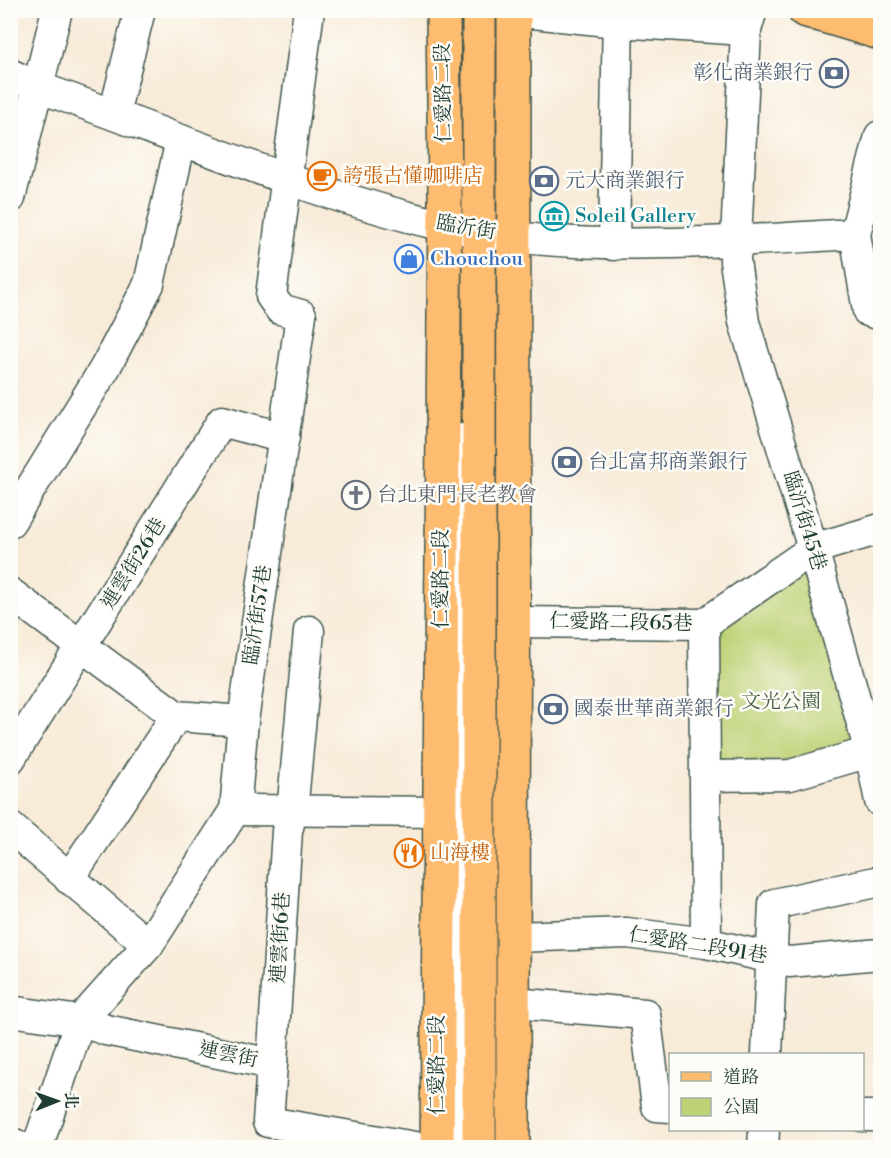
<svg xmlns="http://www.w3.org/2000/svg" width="891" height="1158" font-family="'Libre Bodoni','Noto Serif TC',serif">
<rect width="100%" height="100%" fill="#fdfcf7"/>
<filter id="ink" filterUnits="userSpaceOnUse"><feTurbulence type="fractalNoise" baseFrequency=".0167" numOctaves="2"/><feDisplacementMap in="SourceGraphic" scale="12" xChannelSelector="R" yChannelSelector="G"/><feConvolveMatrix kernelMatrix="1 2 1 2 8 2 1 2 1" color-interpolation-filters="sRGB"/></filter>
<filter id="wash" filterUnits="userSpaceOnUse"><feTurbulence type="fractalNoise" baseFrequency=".008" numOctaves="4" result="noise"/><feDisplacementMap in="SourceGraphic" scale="24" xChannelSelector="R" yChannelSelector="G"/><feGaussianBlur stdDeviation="1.35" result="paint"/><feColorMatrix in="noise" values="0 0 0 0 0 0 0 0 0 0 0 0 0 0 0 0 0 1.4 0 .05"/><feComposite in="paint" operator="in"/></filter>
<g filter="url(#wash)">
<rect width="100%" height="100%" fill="#f8ebd8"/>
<polygon fill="#bdd175" stroke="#6e8754" stroke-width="1.5" points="811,564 864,750 715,771 715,627"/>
</g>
<g filter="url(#ink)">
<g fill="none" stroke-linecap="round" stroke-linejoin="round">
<g stroke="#40574d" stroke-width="33">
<g id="minor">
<polyline points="752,10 746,30 735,261 744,322 813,549 870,752 880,801"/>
<polyline points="514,11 617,22 746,30"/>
<path d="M10 74 38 87C165 132 290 186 420 220 562 256 710 242 855 234L868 311 880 315"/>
<polyline points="114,114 140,10"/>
<polyline points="10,198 57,10"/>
<polyline points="855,234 880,136"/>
<polyline points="614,245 618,10"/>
<polyline points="10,522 105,368 149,284 181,140"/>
<polyline points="10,593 176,716 243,721"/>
<polyline points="515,622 704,624 813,549 880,529"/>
<polyline points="704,624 706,943"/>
<polyline points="10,759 222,421 284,438"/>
<polyline points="706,776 790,775 880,749"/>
<polyline points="235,810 439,812"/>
<polyline points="10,827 148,945"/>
<polyline points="69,879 176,716"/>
<polyline points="514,937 627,933 706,943 789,962 880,954"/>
<polyline points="514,1003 645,1014 657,1106 670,1107"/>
<polyline points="10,1011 80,1021 106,1030 272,1064 268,1122 421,1148"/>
<polyline points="767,1054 774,904 880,881"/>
<polyline points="272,1064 287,831 292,812 309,631"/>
<polyline points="862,1116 880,1116"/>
<polyline points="10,1142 23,1148"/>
<polyline points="37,1148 80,1021 148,945 235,810 243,721 301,315 280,309 271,296 309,10"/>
<polyline points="459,1148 463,439"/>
<polyline points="763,1148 764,1130"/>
</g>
</g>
<g stroke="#40574d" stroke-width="36">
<g id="major">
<polyline points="804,10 880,33"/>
<polyline points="437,1148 445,196 443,10"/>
<polyline points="479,1148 479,10"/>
<polyline points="513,1148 514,10"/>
</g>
</g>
<use href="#minor" stroke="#fff" stroke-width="30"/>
<use href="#major" stroke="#febc70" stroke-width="33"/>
</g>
</g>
<defs>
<g id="bank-ring" transform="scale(1.5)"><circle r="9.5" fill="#fdfcf7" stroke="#5c6f8a" stroke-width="1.5"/><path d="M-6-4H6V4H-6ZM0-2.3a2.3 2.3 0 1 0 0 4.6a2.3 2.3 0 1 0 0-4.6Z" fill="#5c6f8a"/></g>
<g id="cafe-ring" transform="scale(1.5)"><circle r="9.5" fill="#fdfcf7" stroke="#e8710a" stroke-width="1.5"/><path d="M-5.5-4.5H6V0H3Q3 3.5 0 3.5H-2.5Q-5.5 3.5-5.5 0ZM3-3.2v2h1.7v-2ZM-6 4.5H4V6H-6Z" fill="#e8710a"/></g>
<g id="museum-ring" transform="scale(1.5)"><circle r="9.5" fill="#fdfcf7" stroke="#0f9aa8" stroke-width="1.5"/><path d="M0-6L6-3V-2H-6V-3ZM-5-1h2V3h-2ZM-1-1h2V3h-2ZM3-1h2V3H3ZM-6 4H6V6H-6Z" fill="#0f9aa8"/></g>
<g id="shop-ring" transform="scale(1.5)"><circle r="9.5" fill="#fdfcf7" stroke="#3f7fe0" stroke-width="1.5"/><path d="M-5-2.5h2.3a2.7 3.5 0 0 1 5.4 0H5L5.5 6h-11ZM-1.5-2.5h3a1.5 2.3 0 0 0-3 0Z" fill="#3f7fe0"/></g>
<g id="church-ring" transform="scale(1.5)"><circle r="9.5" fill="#fdfcf7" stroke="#6b7280" stroke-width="1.5"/><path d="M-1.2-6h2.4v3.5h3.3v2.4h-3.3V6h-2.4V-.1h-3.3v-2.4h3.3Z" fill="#6b7280"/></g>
<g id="restaurant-ring" transform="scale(1.5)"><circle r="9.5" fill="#fdfcf7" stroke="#e8710a" stroke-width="1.5"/><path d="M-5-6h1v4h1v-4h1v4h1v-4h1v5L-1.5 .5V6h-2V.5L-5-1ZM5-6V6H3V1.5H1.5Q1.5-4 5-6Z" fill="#e8710a"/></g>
</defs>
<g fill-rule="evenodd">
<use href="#bank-ring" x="834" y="73"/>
<use href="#cafe-ring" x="322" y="176"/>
<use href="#bank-ring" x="544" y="181"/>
<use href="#museum-ring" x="554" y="216"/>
<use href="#shop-ring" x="409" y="259"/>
<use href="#bank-ring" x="567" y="462"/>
<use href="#church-ring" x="356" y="495"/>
<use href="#bank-ring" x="553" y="709"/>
<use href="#restaurant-ring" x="409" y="853"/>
</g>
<g text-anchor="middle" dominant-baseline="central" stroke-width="5" stroke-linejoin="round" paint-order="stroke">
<g font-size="20" fill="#4e5e75" stroke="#fdfcf7" text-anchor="start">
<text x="813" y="73" text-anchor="end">彰化商業銀行</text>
<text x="565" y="181">元大商業銀行</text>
<text x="588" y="462">台北富邦商業銀行</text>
<text x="574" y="709">國泰世華商業銀行</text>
</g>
<g font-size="20" fill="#1f3d34" stroke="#fdfcf7">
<text transform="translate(444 93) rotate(-91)">仁愛路二段</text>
<text transform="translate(466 228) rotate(10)">臨沂街</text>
<text transform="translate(804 521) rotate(73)">臨沂街45巷</text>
<text transform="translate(134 564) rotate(-58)">連雲街26巷</text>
<text transform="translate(441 579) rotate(-90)">仁愛路二段</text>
<text transform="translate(258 615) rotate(-82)">臨沂街57巷</text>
<text transform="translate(621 623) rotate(1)">仁愛路二段65巷</text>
<text transform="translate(281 938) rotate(-87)">連雲街6巷</text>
<text transform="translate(698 946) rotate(9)">仁愛路二段91巷</text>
<text transform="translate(228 1055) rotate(12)">連雲街</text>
<text transform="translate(437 1065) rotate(-90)">仁愛路二段</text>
</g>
<g font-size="20" fill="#c56008" stroke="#fdfcf7" text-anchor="start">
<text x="343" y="176">誇張古懂咖啡店</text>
<text x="430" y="853">山海樓</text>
</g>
<g font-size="20" fill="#0d838f" stroke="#fdfcf7" text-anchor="start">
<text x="575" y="216">Soleil Gallery</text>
</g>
<g font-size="20" fill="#366cbe" stroke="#fdfcf7" text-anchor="start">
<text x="430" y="259">Chouchou</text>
</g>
<g font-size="20" fill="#5b616d" stroke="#fdfcf7" text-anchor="start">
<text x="377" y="495">台北東門長老教會</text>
</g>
<g font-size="20" fill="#466244" stroke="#fdfcf7">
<text x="781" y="702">文光公園</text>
</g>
</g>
<rect width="891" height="1158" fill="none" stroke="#fdfcf7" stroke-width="36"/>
<rect x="669" y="1053" width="195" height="78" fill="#fdfcf7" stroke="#a4b0a9" stroke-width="1.5"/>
<rect x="681" y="1072" width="30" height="9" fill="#febc70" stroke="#a4b0a9" stroke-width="1.5"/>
<text x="723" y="1083" font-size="18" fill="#1f3d34">道路</text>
<rect x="681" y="1098" width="30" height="18" fill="#bdd175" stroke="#a4b0a9" stroke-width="1.5"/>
<text x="723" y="1113" font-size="18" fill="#1f3d34">公園</text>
<g transform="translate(57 1101) rotate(89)" stroke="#fdfcf7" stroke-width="4.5" paint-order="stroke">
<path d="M0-4.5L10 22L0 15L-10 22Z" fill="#1f3d34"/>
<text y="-9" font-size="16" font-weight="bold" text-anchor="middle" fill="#1f3d34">北</text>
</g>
</svg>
